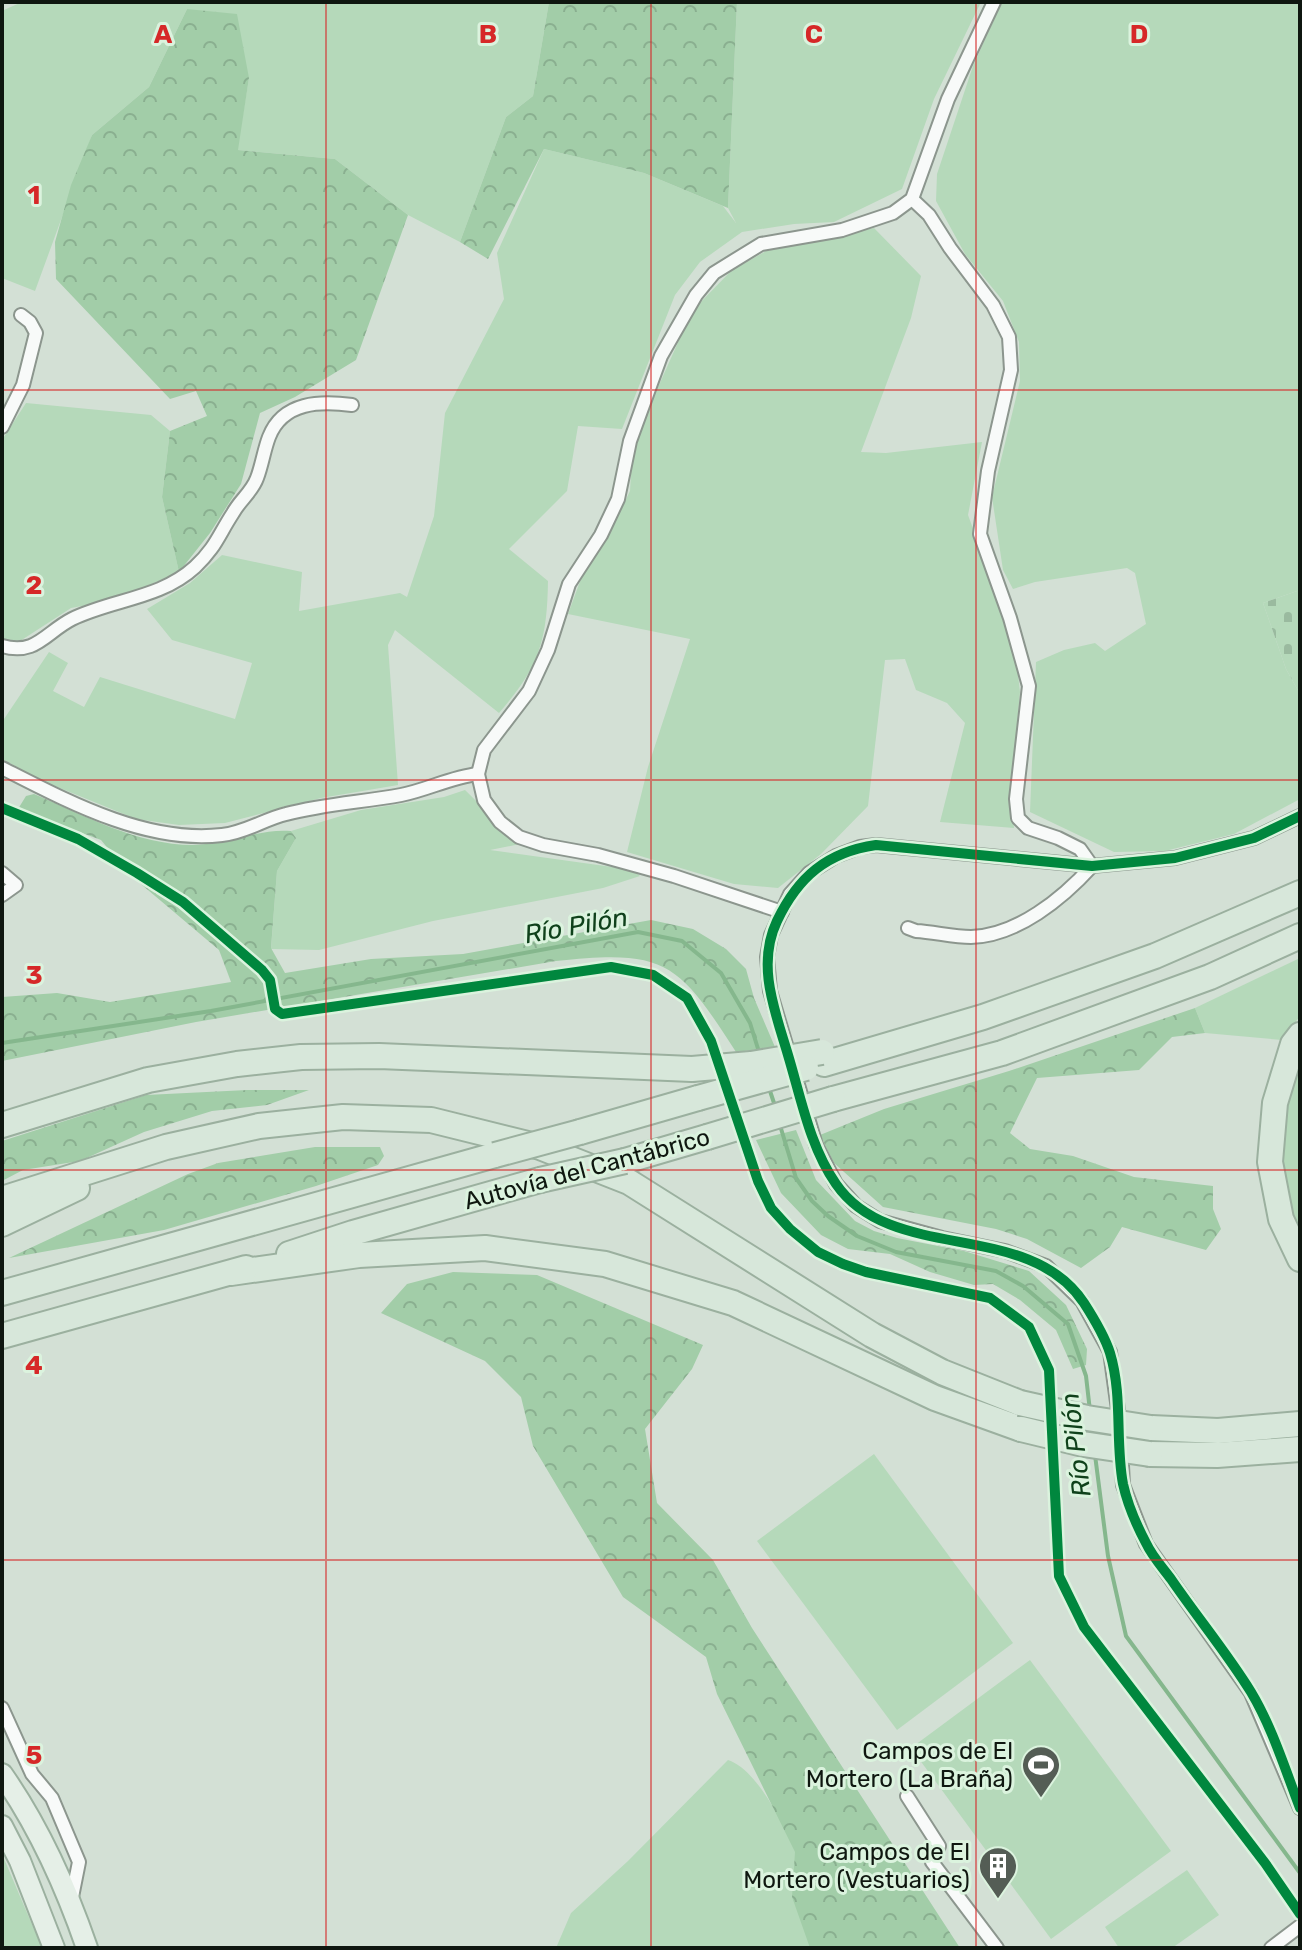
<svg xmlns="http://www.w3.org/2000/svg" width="1302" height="1950" font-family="Rubik,sans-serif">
<defs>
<pattern id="forest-crowns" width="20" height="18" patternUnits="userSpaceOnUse" patternTransform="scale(2)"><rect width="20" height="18" fill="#a2cda8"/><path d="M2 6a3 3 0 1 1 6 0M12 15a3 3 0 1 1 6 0" fill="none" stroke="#8aaf90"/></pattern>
<pattern id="cemetery-stones" width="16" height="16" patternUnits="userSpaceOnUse" patternTransform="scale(2)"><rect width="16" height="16" fill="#b5d9ba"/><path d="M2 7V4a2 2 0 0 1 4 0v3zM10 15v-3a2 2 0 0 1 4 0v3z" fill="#9aba9f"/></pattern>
</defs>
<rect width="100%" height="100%" fill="#d3e0d5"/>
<g fill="#b5d9ba">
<polygon points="22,2 549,2 533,96 506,117 460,242 408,215 335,159 237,150 249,78 187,9 149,87 92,135 35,291 2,278 2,19 4,10"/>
<path d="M737 2H981L934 99 902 189 834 222 794 224 742 232 700 262 675 295 622 429 578 426 567 491 509 549 548 581C547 642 539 667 499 713L395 630 388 645 398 785 321 798 225 823 179 825 136 819 45 782 2 759V722L49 652 68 663 53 691 84 707 100 677 235 719 252 663 172 640 147 609 190 583 222 555 302 572 299 611 400 593 407 597 434 516 445 413 504 299 497 253 544 149 644 173 723 206 736 223 728 208Z"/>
<polygon points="1002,2 1300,2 1300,590 1263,603 1286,669 1300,694 1300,799 1234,834 1165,851 1114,852 1030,812 1036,662 1064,650 1095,643 1105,651 1146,624 1135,573 1127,568 1035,582 1013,589 1003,570 992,497 1020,381 1019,342 1003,301 965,254 936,201 937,174 973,66"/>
<polygon points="874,228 921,276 911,318 861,452 886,453 982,442 968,515 1014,640 1020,692 1011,790 1014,828 940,822 965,723 947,703 916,690 905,659 885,660 868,806 821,854 778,888 734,884 627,852 648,767 690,639 568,614 582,576 614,524 630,491 632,455 655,394 692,311 731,271 766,251"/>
<polygon points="26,403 151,415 170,431 162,497 179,572 115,600 71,608 17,643 2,642 2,440"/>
<polygon points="465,790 520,844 490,850 634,870 640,876 603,888 433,921 319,950 271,949 277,871 296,838 291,831 361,810 444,797"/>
<polygon points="1300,958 1300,1016 1282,1040 1205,1033 1195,1008"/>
<polygon points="1300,1060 1300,1238 1280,1177 1282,1119"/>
<polygon points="874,1454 1013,1643 897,1730 757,1541"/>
<polygon points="1030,1660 1171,1851 1051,1939 911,1748"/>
<path d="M728 1760C774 1775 817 1903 834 1948H556L571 1913 628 1861Z"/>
<polygon points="2,1854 42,1948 2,1948"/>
<polygon points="1187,1870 1219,1915 1172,1948 1119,1948 1105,1927"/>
</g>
<g fill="url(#forest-crowns)">
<polygon points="549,2 737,2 728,208 644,173 544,149 488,259 460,242 506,117 533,96"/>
<polygon points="187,9 237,14 249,78 238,150 335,159 408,215 356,360 295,397 260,413 241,484 210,533 179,572 162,497 170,431 207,416 196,391 170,399 56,279 55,242 71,185 92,135 149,87"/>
<path d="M34 794C84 815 137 845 193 845 226 845 259 828 291 831L296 838 277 871 271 948 285 973 371 959 463 954 651 920 693 929 726 949 746 969 754 998 775 1047 736 1052C678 962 666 949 556 961L196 1022 2 1061V997L57 993 110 1002 231 982 219 950 129 874 101 840 18 809 26 796Z"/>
<polygon points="1195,1008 1205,1033 1172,1037 1139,1070 1037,1078 1010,1133 1030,1149 1073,1156 1134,1177 1213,1186 1213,1209 1221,1229 1206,1250 1122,1227 1110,1247 1081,1268 1027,1239 996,1229 883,1207 834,1163 820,1135 884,1109 1009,1071"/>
<polygon points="247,1090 309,1090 267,1105 212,1111 144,1132 80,1161 23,1170 2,1181 2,1141 146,1095"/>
<polygon points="796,1130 816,1180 855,1221 874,1231 897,1238 964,1251 1029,1271 1066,1305 1087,1349 1086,1365 1073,1369 1056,1330 1020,1300 993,1284 974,1285 930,1272 890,1254 848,1249 821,1235 781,1193 756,1140"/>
<polygon points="315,1147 380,1147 384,1156 378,1165 316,1186 164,1230 9,1258 188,1174 218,1163"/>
<polygon points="453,1272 537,1275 703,1345 692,1369 645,1429 657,1503 713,1560 752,1628 960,1948 810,1948 792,1897 795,1852 717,1694 706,1657 623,1597 533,1446 521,1397 485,1361 381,1313 407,1284"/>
</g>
<polygon fill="url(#cemetery-stones)" points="1300,590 1300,694 1286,669 1263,603"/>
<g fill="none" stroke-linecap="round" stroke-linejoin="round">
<g stroke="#85b78d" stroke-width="4">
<polyline points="2,1043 211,1011 638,932 682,941 721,973 750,1023 759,1052"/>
<polyline points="769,1088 775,1106"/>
<polyline points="779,1122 796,1178 812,1201 828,1216 857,1236 896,1252 996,1271 1023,1286 1068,1324 1086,1376 1090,1411"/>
<polyline points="1095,1455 1108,1556 1126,1636 1300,1873"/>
</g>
<g stroke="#8c968e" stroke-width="16">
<g id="street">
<polyline points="2,427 23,385 36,333 30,322 21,315"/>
<path d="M2 646C36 656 46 632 72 619 113 599 160 599 195 567 216 547 218 536 233 513 240 500 252 492 257 478 262 465 264 450 269 437 283 401 321 401 352 405"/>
<path d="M2 768C67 801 146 844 222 835 244 833 265 819 286 814 324 804 363 802 401 795 427 790 451 777 478 774"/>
<polyline points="2,873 16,885 2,895"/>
<polyline points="782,912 674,876 598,855 543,845 519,837 500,822 484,800 478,774 484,750 529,691 548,650 569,584 601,535 618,499 630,441 661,356 696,295 714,273 761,244 842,230 893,213 912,199 948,99 994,2"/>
<path d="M908 928 916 931C934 932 953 937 971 937 1017 936 1063 898 1092 866L1080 849 1058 838 1028 828 1018 818 1016 799 1029 686 1010 618 980 534 988 471 1011 370 1009 337 993 305 950 248 929 215 912 199"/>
<polyline points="1120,1424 1110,1352 1082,1301 1046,1266 1005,1251 942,1238 880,1221 856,1206 836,1184 816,1145 770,991 767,957 771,935 790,894 809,873 836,856 860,847 876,845 1092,866 1175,858 1254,838 1300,816"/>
<polyline points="1121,1446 1123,1485 1146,1544 1251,1693 1300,1808"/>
<polyline points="2,1708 32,1774 52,1798 79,1862 71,1902"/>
<polyline points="907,1796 939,1846 932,1862 997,1948"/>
<polyline points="1271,1948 1300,1926"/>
</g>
</g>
<g stroke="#9bb09f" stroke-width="24">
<g id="primary">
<path d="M2 1774C39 1827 66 1887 87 1948"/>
<polyline points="2,1826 20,1861 54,1948"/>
</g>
</g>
<g stroke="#9bb09f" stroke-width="28">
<g id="highway">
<polyline points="1300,1035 1293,1044 1275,1103 1270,1162 1281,1219 1300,1259"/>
<polyline points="824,1064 983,1017 1155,956 1300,893"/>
<polyline points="833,1099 1002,1053 1210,977 1300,936"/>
<polyline points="2,1125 148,1080 237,1064 301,1057 379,1056 692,1069"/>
<polyline points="580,1132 698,1098"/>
<polyline points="625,1161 707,1137"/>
<polyline points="2,1199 166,1147 259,1126 343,1117 431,1120 540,1147 629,1182 872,1335 942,1372 1020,1403"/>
<polyline points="2,1224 77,1188"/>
<polyline points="289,1254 353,1233 540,1180"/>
<polyline points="231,1273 359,1255 485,1248 605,1264 733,1303 935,1398 1021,1429"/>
<polyline points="2,1293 495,1155"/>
<polyline points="2,1336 246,1268"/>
<polyline points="1151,1428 1218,1431 1300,1424"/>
<polyline points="1150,1454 1217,1455 1300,1449"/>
</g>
</g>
<use href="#street" stroke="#f8faf9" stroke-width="12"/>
<use href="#primary" stroke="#e5efe7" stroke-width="20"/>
<use href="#highway" stroke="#d7e7da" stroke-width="24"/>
<g stroke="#9bb09f" stroke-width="28" stroke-linecap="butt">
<g id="highway-bridge">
<polyline points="692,1069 751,1064 822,1052"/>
<polyline points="698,1098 806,1068"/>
<polyline points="707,1137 833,1099"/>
<polyline points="495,1155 580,1132"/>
<polyline points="540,1180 625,1161"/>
<polyline points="1020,1403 1087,1418 1151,1428"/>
<polyline points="1021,1429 1083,1444 1150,1454"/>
</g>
</g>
<use href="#highway-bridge" stroke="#d7e7da" stroke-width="24"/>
<g stroke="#dbf3de" stroke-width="15">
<g id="cycleway">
<polyline points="2,808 78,839 137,873 183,902 262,970 270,980 275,1009 282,1014 611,967 653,975 687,998 711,1041 758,1181 771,1208 790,1229 818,1252 843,1264 866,1272 990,1298 1029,1327 1049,1370 1059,1576 1084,1627 1265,1863 1300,1914"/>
<path d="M1300 816 1254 838 1175 858 1092 866 876 845C827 852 798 877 777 921 756 965 775 1011 788 1055 801 1098 810 1147 836 1184 892 1265 1028 1218 1084 1303 1093 1317 1105 1337 1110 1353 1123 1396 1115 1442 1123 1484 1127 1502 1137 1526 1146 1543 1152 1556 1162 1567 1171 1579 1197 1617 1227 1653 1251 1692 1272 1727 1285 1769 1300 1808"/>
</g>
</g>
<use href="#cycleway" stroke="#00873e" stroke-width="10"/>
</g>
<path fill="none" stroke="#d62828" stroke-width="2" stroke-opacity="0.55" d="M326 2V1948M651 2V1948M976 2V1948M2 390H1300M2 780H1300M2 1170H1300M2 1560H1300"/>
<defs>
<g id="stadium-pin" transform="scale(2)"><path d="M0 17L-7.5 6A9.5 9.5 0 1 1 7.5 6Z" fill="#545d55" stroke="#dbf3de"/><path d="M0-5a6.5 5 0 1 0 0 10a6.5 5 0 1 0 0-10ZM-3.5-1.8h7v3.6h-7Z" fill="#fff"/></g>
<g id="building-pin" transform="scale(2)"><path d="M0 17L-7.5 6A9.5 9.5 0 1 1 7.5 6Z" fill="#545d55" stroke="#dbf3de"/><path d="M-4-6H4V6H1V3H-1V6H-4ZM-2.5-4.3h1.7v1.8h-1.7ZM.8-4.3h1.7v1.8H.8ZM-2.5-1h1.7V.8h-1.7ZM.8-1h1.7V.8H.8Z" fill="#fff"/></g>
</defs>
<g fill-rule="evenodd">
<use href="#stadium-pin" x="1041" y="1765"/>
<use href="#building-pin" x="998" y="1866"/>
</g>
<g text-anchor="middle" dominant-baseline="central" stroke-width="6" stroke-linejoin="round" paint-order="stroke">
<g font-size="24" fill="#0f1710" stroke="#dbf3de">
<text transform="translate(587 1169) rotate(-15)">Autovía del Cantábrico</text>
</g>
<g font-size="24" fill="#0f1710" stroke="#dbf3de" text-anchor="end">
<text x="1013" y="1751">Campos de El<tspan x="1013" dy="28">Mortero (La Braña)</tspan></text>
<text x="970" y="1852">Campos de El<tspan x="970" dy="28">Mortero (Vestuarios)</tspan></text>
</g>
<g font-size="26" font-style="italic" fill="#0f411b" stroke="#dbf3de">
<text transform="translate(576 926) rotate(-10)">Río Pilón</text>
<text transform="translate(1076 1445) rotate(-97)">Río Pilón</text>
</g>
</g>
<g font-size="26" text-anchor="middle" font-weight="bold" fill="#d62828" stroke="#dbf3de" stroke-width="6" stroke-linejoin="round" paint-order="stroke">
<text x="163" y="43">A</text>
<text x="488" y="43">B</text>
<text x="814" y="43">C</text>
<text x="1139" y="43">D</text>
<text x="34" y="204">1</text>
<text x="34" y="594">2</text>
<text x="34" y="984">3</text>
<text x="34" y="1374">4</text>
<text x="34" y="1764">5</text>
</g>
<rect width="1302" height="1950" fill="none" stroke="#0f1710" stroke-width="8"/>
</svg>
